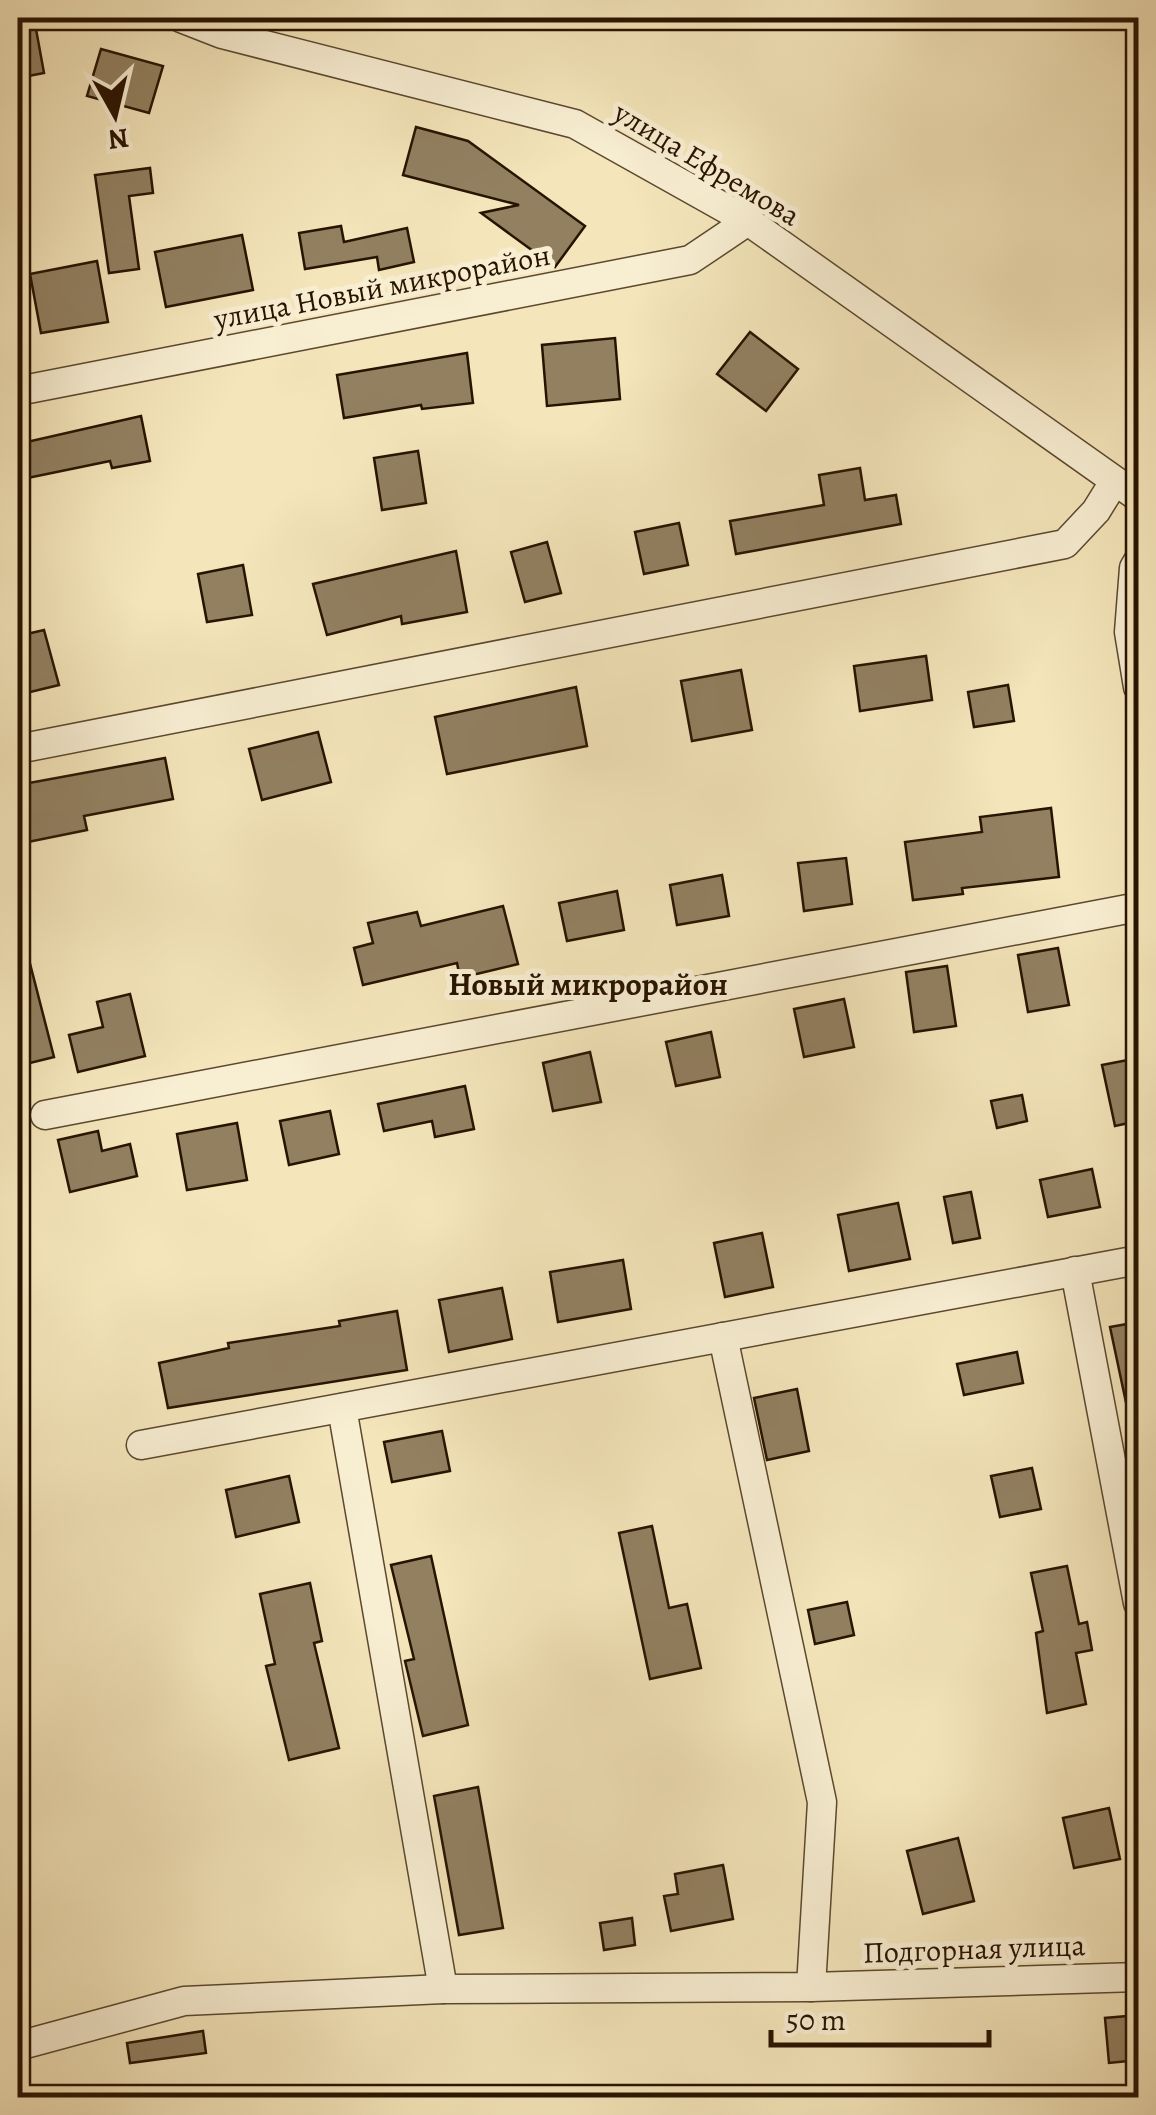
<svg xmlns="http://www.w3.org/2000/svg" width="1156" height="2115" font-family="Alegreya,serif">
<rect width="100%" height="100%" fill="#f4e5ba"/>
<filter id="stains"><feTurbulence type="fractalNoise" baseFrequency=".002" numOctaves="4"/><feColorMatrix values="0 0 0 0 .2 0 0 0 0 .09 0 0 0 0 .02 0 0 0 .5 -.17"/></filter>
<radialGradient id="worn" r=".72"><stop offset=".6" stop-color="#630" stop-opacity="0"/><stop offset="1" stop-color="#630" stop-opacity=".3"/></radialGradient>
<g fill="#928061" stroke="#281301" stroke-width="2.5">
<polygon points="18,18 34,18 44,73 18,78"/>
<polygon points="101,49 163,66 149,113 87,96"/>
<polygon points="416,127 468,141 585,226 555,267 481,213 519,205 403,175"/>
<polygon points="150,168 153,193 129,196 139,269 109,273 95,175"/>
<polygon points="341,226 344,242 407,228 414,262 379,270 377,257 305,269 299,233"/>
<polygon points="242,235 253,290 166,307 155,252"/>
<polygon points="97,261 108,322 41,333 30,274"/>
<polygon points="750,332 798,369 766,411 717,374"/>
<polygon points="615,338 620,399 547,406 542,345"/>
<polygon points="467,353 473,403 422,409 421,405 344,418 337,375"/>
<polygon points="141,416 150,461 112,468 110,461 18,480 18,444"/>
<polygon points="418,451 426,503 382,510 374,458"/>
<polygon points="860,468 865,500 896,495 901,524 736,554 730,521 824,505 819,475"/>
<polygon points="679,523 688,565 644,574 635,532"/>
<polygon points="547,542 561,593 525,602 511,552"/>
<polygon points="456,551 467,612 402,624 401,616 327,635 313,584"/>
<polygon points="243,565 252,615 207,622 198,574"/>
<polygon points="44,630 59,685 18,695 18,636"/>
<polygon points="926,656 932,700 860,711 854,666"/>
<polygon points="741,670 752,730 692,741 681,681"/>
<polygon points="1008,685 1014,721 974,727 968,692"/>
<polygon points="576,687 587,746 447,774 435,717"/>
<polygon points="318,732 331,782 262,800 249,749"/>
<polygon points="165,758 173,799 84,816 87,830 23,843 18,785"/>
<polygon points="1051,808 1059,877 962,888 963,894 913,900 905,842 982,832 980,817"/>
<polygon points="846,858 852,904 804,911 798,863"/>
<polygon points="722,875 729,916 677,925 670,885"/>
<polygon points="617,891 624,930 567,941 559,903"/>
<polygon points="503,906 518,964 460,978 457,963 363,985 354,948 373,943 368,923 417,912 421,926"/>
<polygon points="26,948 54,1057 18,1066 18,949"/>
<polygon points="1058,948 1069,1005 1028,1012 1018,955"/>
<polygon points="947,966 956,1026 914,1032 906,972"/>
<polygon points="130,994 145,1056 78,1072 69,1035 103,1027 97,1002"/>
<polygon points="844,999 854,1047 804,1057 794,1009"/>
<polygon points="711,1032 720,1077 676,1086 666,1042"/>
<polygon points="590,1052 601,1102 553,1111 543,1063"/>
<polygon points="1138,1058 1138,1121 1115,1126 1102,1065"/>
<polygon points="465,1086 474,1129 435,1137 432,1121 384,1131 378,1104"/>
<polygon points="1022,1095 1027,1121 997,1128 991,1101"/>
<polygon points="330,1111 339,1154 289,1165 280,1121"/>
<polygon points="237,1123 247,1180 187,1190 177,1134"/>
<polygon points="98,1131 102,1151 130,1144 137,1176 70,1192 58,1140"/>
<polygon points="1092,1169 1100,1207 1048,1217 1040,1180"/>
<polygon points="971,1192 980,1238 953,1243 944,1197"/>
<polygon points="898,1203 910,1259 849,1271 838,1215"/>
<polygon points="762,1233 773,1287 725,1297 714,1243"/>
<polygon points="623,1260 631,1309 558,1322 550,1272"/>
<polygon points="502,1288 512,1339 449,1352 439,1300"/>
<polygon points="397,1311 407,1370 168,1408 159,1363 229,1348 228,1343 340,1326 339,1321"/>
<polygon points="1138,1322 1138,1411 1128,1412 1110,1327"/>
<polygon points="1017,1352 1023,1383 964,1395 957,1364"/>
<polygon points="797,1389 809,1451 767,1460 754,1398"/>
<polygon points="442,1431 450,1471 392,1482 384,1442"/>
<polygon points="1032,1468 1041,1509 1000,1517 991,1476"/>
<polygon points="289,1476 299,1522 236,1537 226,1490"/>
<polygon points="652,1526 669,1608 687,1604 701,1668 650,1679 619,1533"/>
<polygon points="431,1556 468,1725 423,1736 405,1661 414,1659 391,1565"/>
<polygon points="1067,1566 1079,1624 1087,1622 1092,1650 1076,1653 1086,1704 1047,1713 1036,1633 1043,1631 1031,1573"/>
<polygon points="310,1583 322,1641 314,1643 339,1748 289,1760 266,1666 275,1664 260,1594"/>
<polygon points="847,1602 854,1635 815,1644 808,1610"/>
<polygon points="478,1787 503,1928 459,1935 434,1796"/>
<polygon points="1109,1808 1120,1859 1074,1868 1063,1818"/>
<polygon points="958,1838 974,1901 923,1914 907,1851"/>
<polygon points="723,1865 733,1919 671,1931 664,1896 678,1894 675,1874"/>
<polygon points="632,1918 635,1945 604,1950 600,1923"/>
<polygon points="1138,2015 1138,2060 1109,2063 1105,2018"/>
<polygon points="203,2031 206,2053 130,2063 127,2043"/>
</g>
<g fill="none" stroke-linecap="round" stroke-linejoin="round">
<g stroke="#5b482f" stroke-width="31">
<g id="minor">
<polyline points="181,18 222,34 575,124 748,221 1138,497"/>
<polyline points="18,391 690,260 748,221"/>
<polyline points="1138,561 1134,568 1129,632 1138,687"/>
<polyline points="18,749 1065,544 1096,511 1114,482"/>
<polyline points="45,1115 1138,907"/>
<polyline points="1075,1271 1138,1603"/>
<polyline points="723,1337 822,1802 811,1987"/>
<polyline points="342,1408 443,1989"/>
<polyline points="141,1445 1138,1260"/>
<polyline points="18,2046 184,2001 443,1989 811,1987 1138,1977"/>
</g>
</g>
<use href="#minor" stroke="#f8eed2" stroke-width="28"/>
</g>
<g text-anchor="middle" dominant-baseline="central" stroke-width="10" stroke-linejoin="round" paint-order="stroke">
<g font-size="30" fill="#281301" stroke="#f8eed2">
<text transform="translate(707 164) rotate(31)">улица Ефремова</text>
<text transform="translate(382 287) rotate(-11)">улица Новый микрорайон</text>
<text transform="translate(974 1949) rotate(-2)">Подгорная улица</text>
</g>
<g font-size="32" font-weight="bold" fill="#281301" stroke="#f8eed2">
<text x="588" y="984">Новый микрорайон</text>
</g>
</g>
<rect width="1156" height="2115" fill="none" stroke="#f4e5ba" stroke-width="60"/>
<rect x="20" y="20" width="1116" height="2075" fill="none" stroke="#281301" stroke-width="5"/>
<rect x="30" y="30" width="1096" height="2055" fill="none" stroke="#281301" stroke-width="2.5"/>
<g transform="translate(115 115) rotate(172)" stroke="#f8eed2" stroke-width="8" paint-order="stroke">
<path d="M0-8L18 38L0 25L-18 38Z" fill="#281301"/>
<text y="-15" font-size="28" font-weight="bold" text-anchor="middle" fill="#281301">N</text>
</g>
<path d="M771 2030v15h218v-15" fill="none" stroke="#281301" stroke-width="5"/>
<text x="786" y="2030" font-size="30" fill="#281301" stroke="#f8eed2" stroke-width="8" paint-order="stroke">50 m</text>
<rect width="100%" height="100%" filter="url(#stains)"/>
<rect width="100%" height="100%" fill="url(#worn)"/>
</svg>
